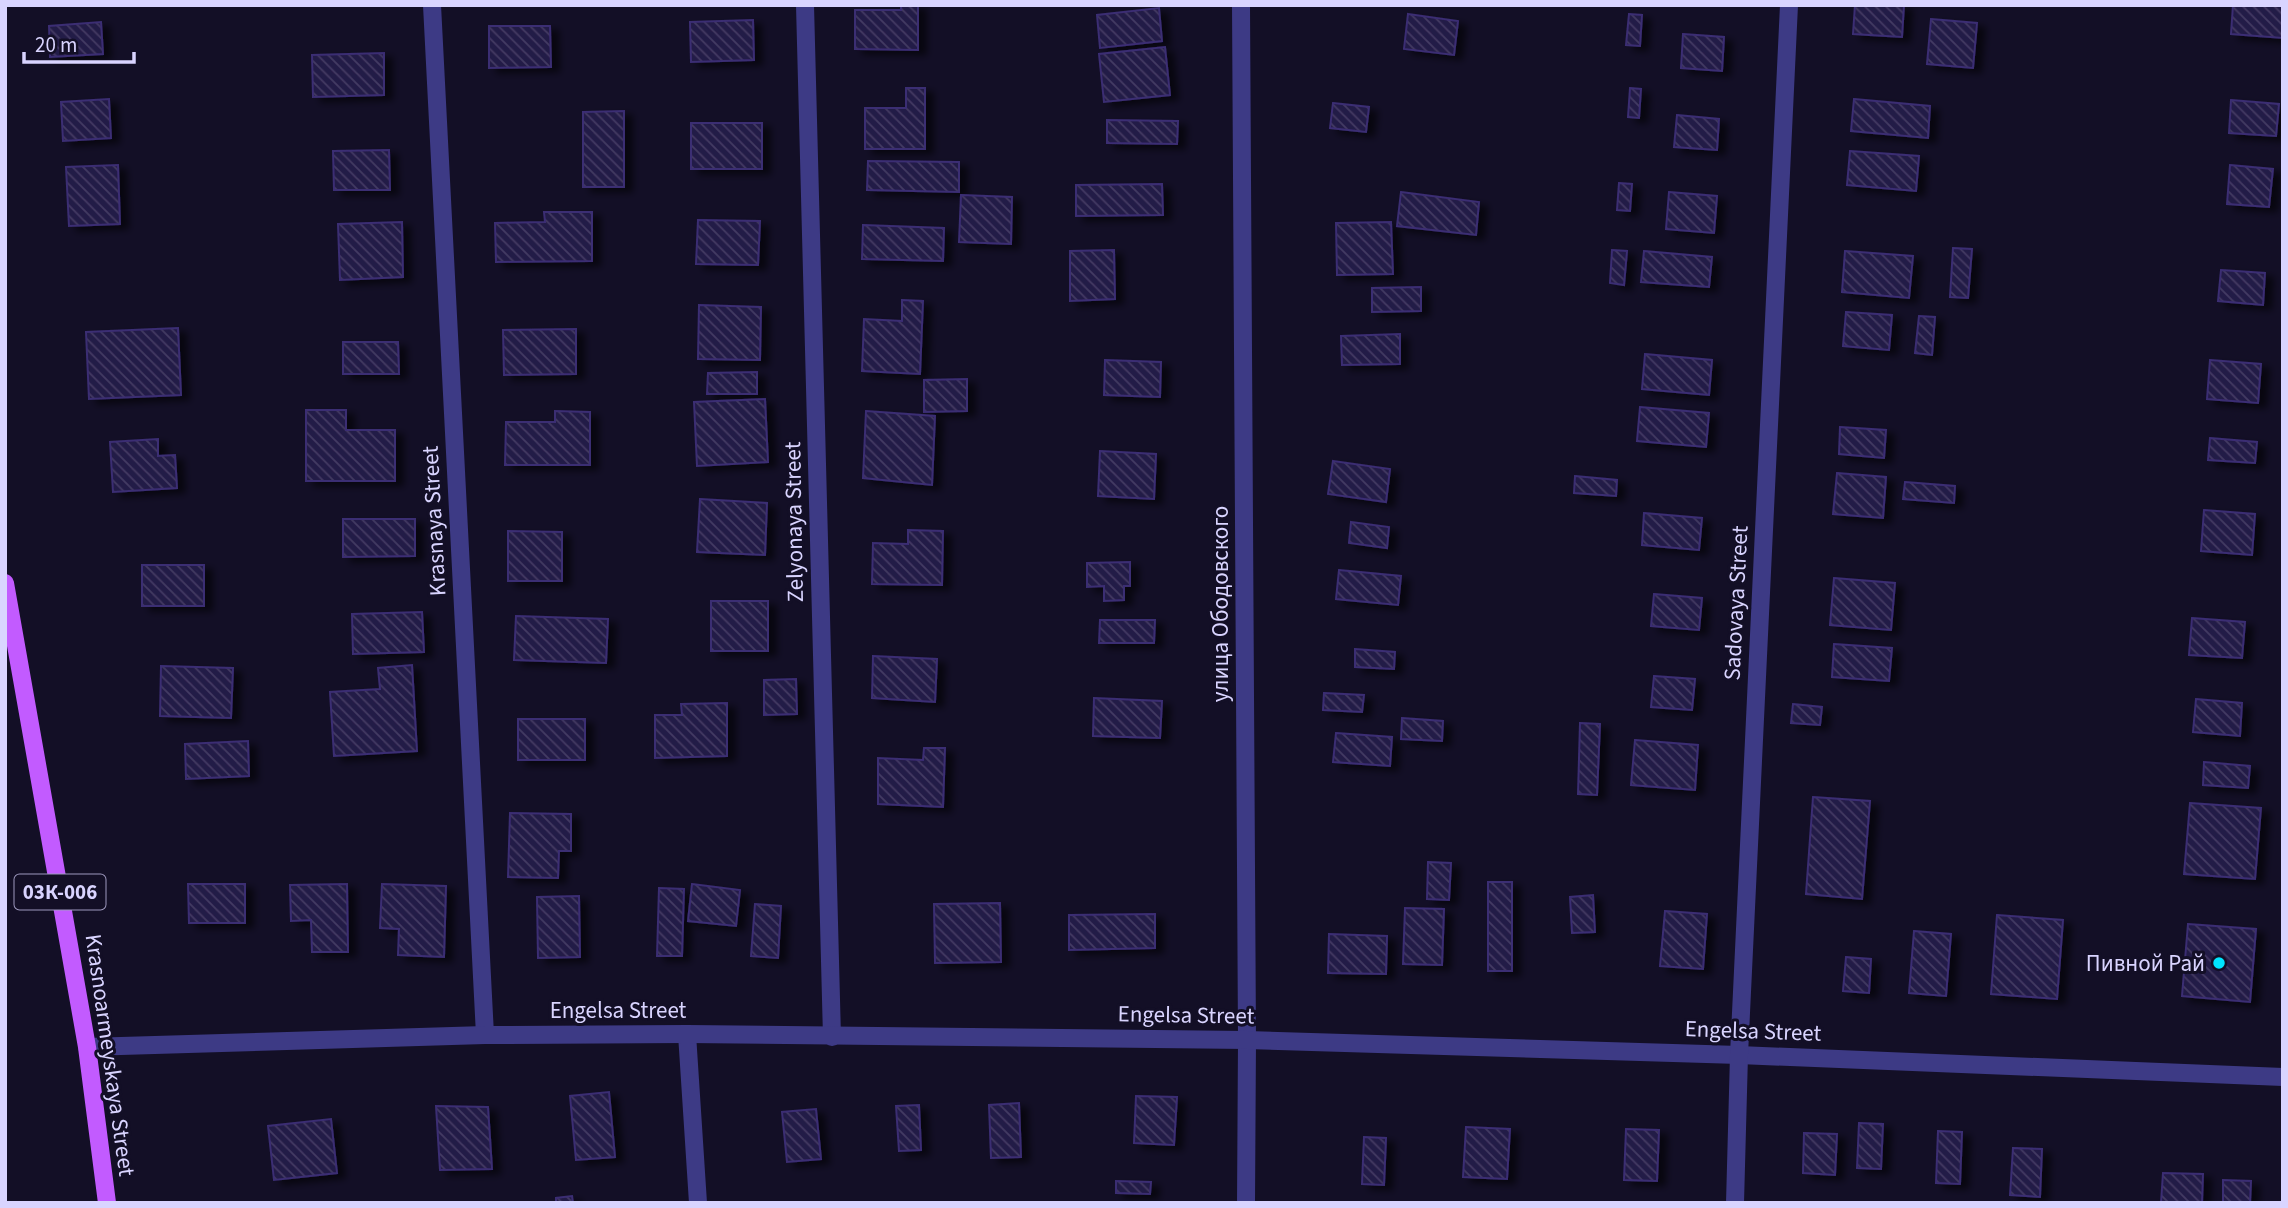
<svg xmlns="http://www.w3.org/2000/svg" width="2288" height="1208" font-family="'Source Sans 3',sans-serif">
<defs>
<pattern id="building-back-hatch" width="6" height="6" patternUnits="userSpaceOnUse" patternTransform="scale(1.75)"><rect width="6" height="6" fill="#241b47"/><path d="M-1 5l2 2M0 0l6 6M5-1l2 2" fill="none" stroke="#433b63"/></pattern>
<filter id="shadow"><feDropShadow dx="8" dy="4.5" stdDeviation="3.5" flood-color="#0009"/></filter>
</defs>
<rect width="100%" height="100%" fill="#130f26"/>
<g fill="url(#building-back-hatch)" stroke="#3b2d73" stroke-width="2" filter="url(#shadow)">
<polygon points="901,5 918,5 918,50 855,49 855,10 901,10"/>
<polygon points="1855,5 1904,5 1902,37 1853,34"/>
<polygon points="2233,5 2283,5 2283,38 2231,34"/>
<polygon points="1159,8 1162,41 1100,48 1097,15"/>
<polygon points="1408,14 1458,21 1454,55 1404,49"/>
<polygon points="1629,14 1642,15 1640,46 1626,45"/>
<polygon points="1931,19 1977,23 1973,68 1927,64"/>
<polygon points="753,20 754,60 691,62 690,22"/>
<polygon points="101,22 103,54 50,57 49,26"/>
<polygon points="489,26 550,26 551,67 489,68"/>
<polygon points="1683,34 1724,37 1722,71 1681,68"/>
<polygon points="1165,47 1170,95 1104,102 1099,54"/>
<polygon points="384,53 384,95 313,97 312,55"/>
<polygon points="906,88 925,88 925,149 865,149 865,108 906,108"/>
<polygon points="1630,88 1641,89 1639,118 1628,117"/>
<polygon points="109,99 111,138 63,141 61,102"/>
<polygon points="1854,99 1930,106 1928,138 1851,131"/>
<polygon points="2231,100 2279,104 2276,136 2229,133"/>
<polygon points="1333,103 1369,107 1366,132 1330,128"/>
<polygon points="624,111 624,187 583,187 583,112"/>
<polygon points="1677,115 1719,119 1717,150 1674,147"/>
<polygon points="1107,120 1178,121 1177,144 1107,143"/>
<rect x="691" y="123" width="71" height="46"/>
<polygon points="389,150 390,190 334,190 333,151"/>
<polygon points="1850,151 1919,156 1916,191 1847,185"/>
<polygon points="868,161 959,162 959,192 867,190"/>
<polygon points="118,165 120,224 69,226 66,167"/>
<polygon points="2230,165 2273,169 2269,207 2227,204"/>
<polygon points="1619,183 1632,184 1630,211 1617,210"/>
<polygon points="1162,184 1163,215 1076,216 1076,185"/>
<polygon points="1401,192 1479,202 1476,235 1397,226"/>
<polygon points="1669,192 1717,196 1714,233 1666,229"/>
<polygon points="961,195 1012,197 1011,244 959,242"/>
<polygon points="544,212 592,212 592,261 496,262 495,223 545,222"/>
<polygon points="698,220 760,221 758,265 696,264"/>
<polygon points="402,222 403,277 340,280 338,224"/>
<polygon points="1391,222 1393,274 1337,275 1336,223"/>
<polygon points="863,225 944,228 943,261 862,259"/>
<polygon points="1953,248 1972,249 1968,298 1950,297"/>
<polygon points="1114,250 1115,299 1070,301 1070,251"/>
<polygon points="1612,250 1627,251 1624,285 1610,283"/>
<polygon points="1644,251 1712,257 1709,287 1641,282"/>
<polygon points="1845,251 1913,256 1909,298 1842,292"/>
<polygon points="2221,270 2265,273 2263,305 2218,301"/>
<polygon points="1421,287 1421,311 1372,312 1372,288"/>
<polygon points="902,300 923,301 920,374 862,371 864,319 902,321"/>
<polygon points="699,305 761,307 760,360 698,359"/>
<polygon points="1846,312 1892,315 1889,350 1843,346"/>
<polygon points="1919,316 1935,317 1932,355 1915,353"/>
<polygon points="178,328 181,395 89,399 86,332"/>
<polygon points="576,329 576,374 504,375 503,330"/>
<polygon points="1400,334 1400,364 1342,365 1341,336"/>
<polygon points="343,342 398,342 399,374 343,374"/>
<polygon points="1645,354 1712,360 1709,395 1642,389"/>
<polygon points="1105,360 1161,362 1160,397 1104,395"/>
<polygon points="2210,360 2261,364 2258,403 2207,399"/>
<polygon points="757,372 757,394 707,394 708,373"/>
<polygon points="967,379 967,411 924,412 924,380"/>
<polygon points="765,399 768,462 697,466 694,402"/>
<polygon points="1640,407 1709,413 1706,447 1637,441"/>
<polygon points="306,410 346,410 346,430 395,430 395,481 306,481"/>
<polygon points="555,411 590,412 590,465 505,465 506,422 555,422"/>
<polygon points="866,411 935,416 932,485 863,478"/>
<polygon points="1840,427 1886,430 1884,458 1839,454"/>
<polygon points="2210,438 2257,442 2255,463 2208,460"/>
<polygon points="158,439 158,456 175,455 177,488 113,492 110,442"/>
<polygon points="1100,451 1156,454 1154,499 1098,496"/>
<polygon points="1333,461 1390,469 1386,502 1328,494"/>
<polygon points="1837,473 1886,477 1883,518 1833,514"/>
<polygon points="1575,476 1617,480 1616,496 1574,493"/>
<polygon points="1905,482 1955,486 1954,503 1903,499"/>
<polygon points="700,499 767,503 765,555 697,552"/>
<polygon points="2204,510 2255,514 2252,555 2201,551"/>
<polygon points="1644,513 1702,518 1699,550 1642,545"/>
<polygon points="343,519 415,519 415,556 343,557"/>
<polygon points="1351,522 1389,527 1387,548 1349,543"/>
<polygon points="908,530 943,531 942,585 872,584 873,543 908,544"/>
<polygon points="508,531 562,532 562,581 508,581"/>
<polygon points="1130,562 1130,586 1124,586 1124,600 1104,601 1104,586 1087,587 1087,563"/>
<rect x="142" y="565" width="62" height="41"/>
<polygon points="1339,570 1401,576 1398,605 1336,599"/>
<polygon points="1834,578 1895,583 1891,630 1830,625"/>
<polygon points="1654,594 1702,598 1699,630 1651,626"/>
<rect x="711" y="601" width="57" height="50"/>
<polygon points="422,612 424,652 353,654 352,614"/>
<polygon points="516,616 608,619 606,663 514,660"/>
<polygon points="2192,618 2245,622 2242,658 2189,655"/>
<polygon points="1100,620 1155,620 1154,643 1099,643"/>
<polygon points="1834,644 1892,648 1889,681 1832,677"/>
<polygon points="1355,649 1395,652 1394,669 1355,667"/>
<polygon points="873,656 937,659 935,702 872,698"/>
<polygon points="412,665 417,751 334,756 330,692 380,689 378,668"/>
<polygon points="161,666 233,668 231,718 160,716"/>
<polygon points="1654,676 1695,679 1692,710 1651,707"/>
<polygon points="796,679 797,714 764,715 764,680"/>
<polygon points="1324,693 1364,695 1362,712 1323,710"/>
<polygon points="1094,698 1162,701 1160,738 1093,736"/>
<polygon points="2196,699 2242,703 2240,736 2193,732"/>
<polygon points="727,703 727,756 655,758 655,715 682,715 681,704"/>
<polygon points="1793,704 1822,707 1820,725 1791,723"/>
<polygon points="1402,718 1443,721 1442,741 1401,739"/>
<rect x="518" y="719" width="67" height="41"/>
<polygon points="1580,723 1600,724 1597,795 1578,794"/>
<polygon points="1336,733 1392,737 1390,766 1333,762"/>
<polygon points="1635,740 1698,745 1695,790 1631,785"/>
<polygon points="248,741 249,776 186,779 185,744"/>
<polygon points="924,748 945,748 943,807 878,804 878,758 923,760"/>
<polygon points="2204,762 2250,766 2248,788 2203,785"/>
<polygon points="1813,797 1870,801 1862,899 1806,894"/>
<polygon points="2190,803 2261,808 2255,879 2184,874"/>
<polygon points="510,813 571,814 571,851 559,851 558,878 508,877"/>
<polygon points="1428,862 1451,863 1449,900 1427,899"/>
<rect x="1488" y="882" width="24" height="89"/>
<polygon points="188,884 245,884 245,923 189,923"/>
<polygon points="347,884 348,952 312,952 311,920 291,921 290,885"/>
<polygon points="382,884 446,886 444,957 398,955 399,929 380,928"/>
<polygon points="692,884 740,890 736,926 688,921"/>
<polygon points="659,888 684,889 682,956 657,956"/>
<polygon points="1593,895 1595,932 1572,933 1570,897"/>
<polygon points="579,896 580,957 538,958 537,897"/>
<polygon points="1000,903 1001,962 935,963 934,904"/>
<polygon points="755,904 781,906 778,958 751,956"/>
<polygon points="1405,908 1444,909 1442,965 1403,964"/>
<polygon points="1665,911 1707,914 1703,969 1660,966"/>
<polygon points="1155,914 1155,948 1069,950 1069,915"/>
<polygon points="1997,915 2063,920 2057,999 1991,994"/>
<polygon points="2188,924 2256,929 2250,1002 2182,996"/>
<polygon points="1914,931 1951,934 1946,996 1909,993"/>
<polygon points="1329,934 1387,936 1386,974 1328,973"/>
<polygon points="1846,957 1871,959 1869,993 1843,991"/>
<polygon points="609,1092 615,1157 576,1160 570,1096"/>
<polygon points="1136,1096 1177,1097 1174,1145 1134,1143"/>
<polygon points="1019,1103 1021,1157 991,1158 989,1105"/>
<polygon points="919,1105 921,1150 899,1151 896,1106"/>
<polygon points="436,1106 488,1107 492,1169 440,1170"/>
<polygon points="816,1109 821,1159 787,1162 782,1112"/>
<polygon points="331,1119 337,1173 274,1180 268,1126"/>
<polygon points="1859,1123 1883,1124 1881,1169 1857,1168"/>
<polygon points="1466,1127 1510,1129 1507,1179 1463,1177"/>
<polygon points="1626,1129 1659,1130 1657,1181 1624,1180"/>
<polygon points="1938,1131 1962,1132 1960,1184 1936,1183"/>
<polygon points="1804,1133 1837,1134 1835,1175 1803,1173"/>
<polygon points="1364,1137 1386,1138 1384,1185 1362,1184"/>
<polygon points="2013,1148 2042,1149 2040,1197 2010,1195"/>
<polygon points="2163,1173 2203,1174 2202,1203 2161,1203"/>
<polygon points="2223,1180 2251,1181 2250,1203 2223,1203"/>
<polygon points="1116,1181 1151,1182 1150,1194 1116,1193"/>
<polygon points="572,1196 573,1203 556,1203 556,1198"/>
</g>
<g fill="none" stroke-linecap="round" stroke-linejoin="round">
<g stroke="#3d3a85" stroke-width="18">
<polyline points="432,5 485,1035"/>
<polyline points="805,5 832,1037"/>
<polyline points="1241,5 1247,1040 1246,1203"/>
<polyline points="687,1034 698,1203"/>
<polyline points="87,1047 485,1035 687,1034 1247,1040 1739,1055 2283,1077"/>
<polyline points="1735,1203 1739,1055 1789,5"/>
</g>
<polyline stroke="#c25bff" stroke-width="18" points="5,583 87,1047 107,1203"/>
</g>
<circle fill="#00e5ff" stroke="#130f26" stroke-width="2.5" cx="2219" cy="963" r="7"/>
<g text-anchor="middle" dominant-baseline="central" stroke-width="6" stroke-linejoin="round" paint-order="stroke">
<rect fill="#130f26" stroke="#9e99be" stroke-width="2" x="14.5" y="874.5" width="91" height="35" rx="5"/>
<g font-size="21" font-weight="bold" fill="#d9d4ff">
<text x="60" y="892">03К-006</text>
</g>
<g font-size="23" fill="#d9d4ff" stroke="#130f26">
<text transform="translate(434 521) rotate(-93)">Krasnaya Street</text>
<text transform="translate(794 522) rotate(-91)">Zelyonaya Street</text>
<text transform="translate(1736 603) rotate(-87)">Sadovaya Street</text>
<text transform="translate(1220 604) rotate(-90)">улица Ободовского</text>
<text x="618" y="1010">Engelsa Street</text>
<text transform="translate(1186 1015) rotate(1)">Engelsa Street</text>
<text transform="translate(1753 1031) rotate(2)">Engelsa Street</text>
<text transform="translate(110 1055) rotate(82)">Krasnoarmeyskaya Street</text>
</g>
<g font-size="23" fill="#d9d4ff" stroke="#130f26" text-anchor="end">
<text x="2205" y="963">Пивной Рай</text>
</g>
</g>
<rect width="2288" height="1208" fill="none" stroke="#d9d4ff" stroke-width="14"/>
<path d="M24 52v10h110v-10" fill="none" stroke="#d9d4ff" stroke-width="3.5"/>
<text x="35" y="52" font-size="21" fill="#d9d4ff" stroke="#130f26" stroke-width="5" paint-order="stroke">20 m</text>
</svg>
